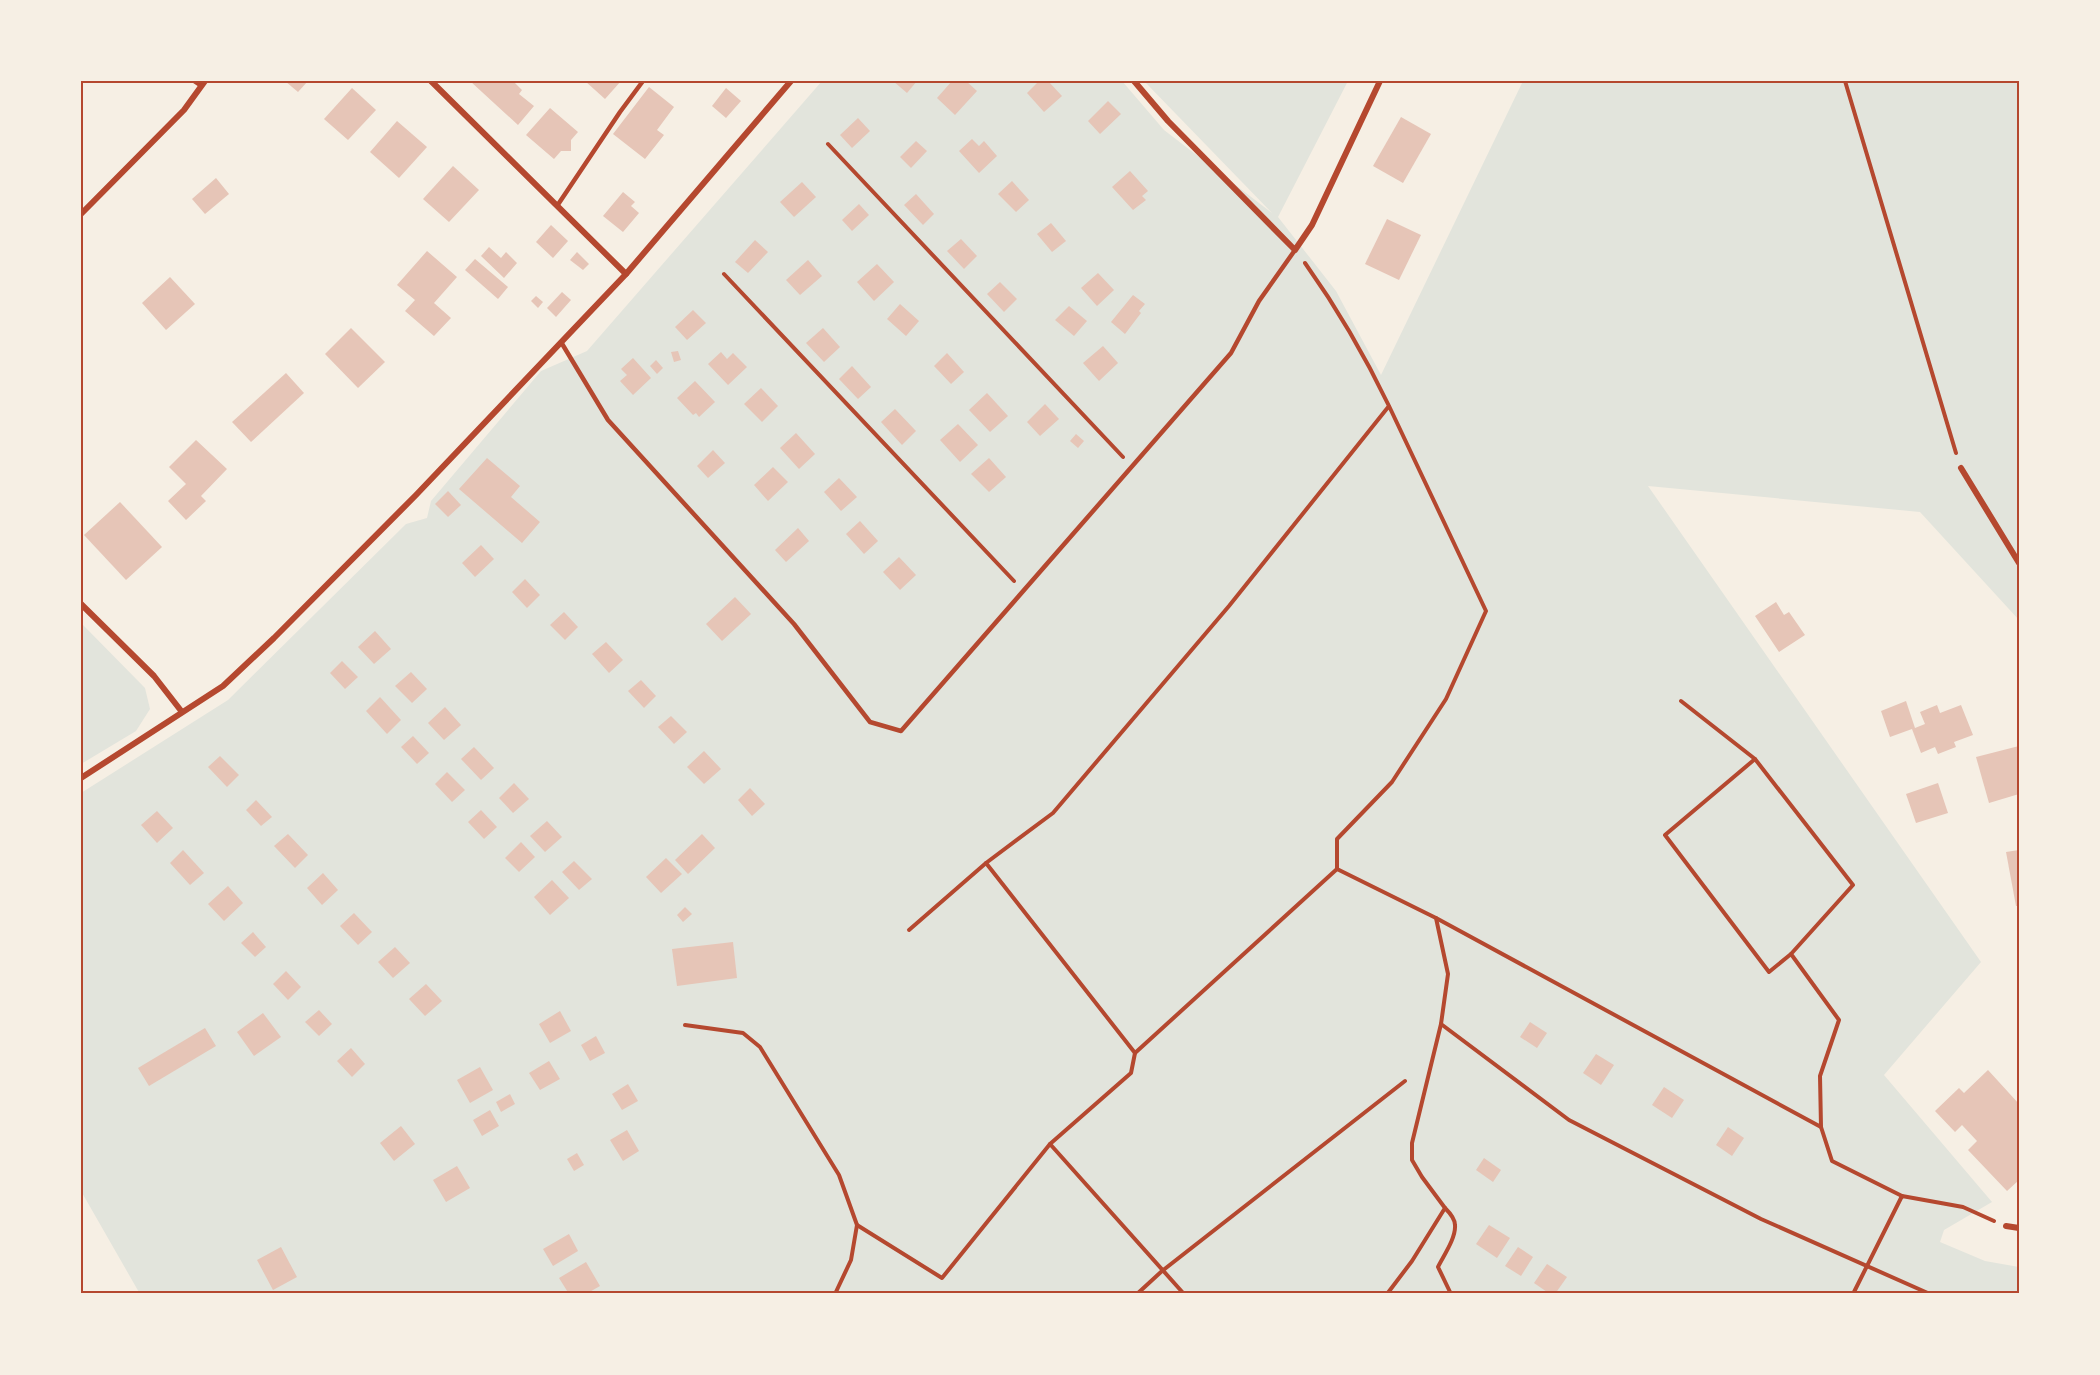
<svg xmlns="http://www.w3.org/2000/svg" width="2100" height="1375" font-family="'Open Sans',sans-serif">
<rect width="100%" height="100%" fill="#f6efe4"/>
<g fill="#e2e4dc">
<polygon points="822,81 1122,81 1164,130 1272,213 1144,81 1348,81 1278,217 1336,291 1381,375 1523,81 2019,81 2019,620 1920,512 1648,486 1981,962 1884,1075 1992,1202 1944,1230 1940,1242 1985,1261 2019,1267 2019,1294 140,1294 81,1191 81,793 228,700 406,524 427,518 431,501 541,371 587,351"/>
<polygon points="81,623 145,688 150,709 136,731 81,764"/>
</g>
<g fill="#e6c5b7">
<polygon points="285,81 308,81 298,92"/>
<polygon points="470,81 513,81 522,90 519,94 534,106 518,125"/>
<polygon points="585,81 621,81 605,99"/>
<polygon points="893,81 917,81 907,93"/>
<polygon points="952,81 966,81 977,91 955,115 937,98"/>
<polygon points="1039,81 1048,81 1062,96 1044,112 1027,93"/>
<polygon points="649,87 674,107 657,130 664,135 645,159 613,134"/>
<polygon points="352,88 376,110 348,140 324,119"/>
<polygon points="726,88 741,101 726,118 712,106"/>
<polygon points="1108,101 1121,114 1100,134 1088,121"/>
<polygon points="550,108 578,132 571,140 571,151 561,151 554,159 526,135"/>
<polygon points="1401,117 1431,134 1403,183 1373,166"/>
<polygon points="858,118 870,131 852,148 840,135"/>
<polygon points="397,121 427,147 399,178 370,152"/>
<polygon points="972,139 979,146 984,141 997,156 979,173 959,151"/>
<polygon points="916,141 927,151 911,168 900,157"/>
<polygon points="453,166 479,190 449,222 423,199"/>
<polygon points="1130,171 1148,191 1142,196 1146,200 1133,210 1112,187"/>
<polygon points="216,178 229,194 205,214 192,199"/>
<polygon points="1012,181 1029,200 1016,212 998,194"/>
<polygon points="802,182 816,197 794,217 780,202"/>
<polygon points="623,192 635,202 631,206 639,213 623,232 603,216"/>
<polygon points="916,194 934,214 923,225 904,205"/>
<polygon points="859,204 869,215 852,231 842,220"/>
<polygon points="1387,219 1421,235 1399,280 1365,264"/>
<polygon points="1051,223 1066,241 1052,252 1037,234"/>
<polygon points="551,225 568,241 553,258 536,242"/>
<polygon points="961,239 977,256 964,269 947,251"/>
<polygon points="755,240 768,252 748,273 735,262"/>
<polygon points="489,247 501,258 506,252 517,263 504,278 481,256"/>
<polygon points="427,251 457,277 434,303 451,318 434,336 405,311 415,300 397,285"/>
<polygon points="577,252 589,264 583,270 570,260"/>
<polygon points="475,259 508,287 498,299 465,270"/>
<polygon points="808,260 822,276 800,295 786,280"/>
<polygon points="877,264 894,282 874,301 857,282"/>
<polygon points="1098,273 1114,290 1097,306 1081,288"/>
<polygon points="170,277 195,304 166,330 142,303"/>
<polygon points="1000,282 1017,299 1004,312 987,294"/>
<polygon points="562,292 571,300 556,317 547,308"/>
<polygon points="1133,295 1145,304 1139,311 1141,313 1125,334 1111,322"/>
<polygon points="536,296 543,302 538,308 531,301"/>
<polygon points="900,304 919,321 906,336 887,319"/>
<polygon points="1069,306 1087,321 1074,336 1055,320"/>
<polygon points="693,310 706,323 687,340 675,327"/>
<polygon points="351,328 385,362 358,388 325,354"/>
<polygon points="823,328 840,347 824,362 806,343"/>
<polygon points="1103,346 1118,363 1099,381 1083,363"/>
<polygon points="678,351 681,360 674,362 671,352"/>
<polygon points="721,352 727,359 733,353 747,367 728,385 708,364"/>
<polygon points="947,353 964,372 951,384 934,366"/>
<polygon points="633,358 651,378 633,395 620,381 627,375 621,369"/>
<polygon points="656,360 663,368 657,374 650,366"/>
<polygon points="852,366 871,387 858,399 839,379"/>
<polygon points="286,373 304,393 251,442 232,422"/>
<polygon points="695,381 715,402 699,417 696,413 693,415 677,398"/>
<polygon points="761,388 778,406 762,422 744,404"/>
<polygon points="987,393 1008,416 990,432 969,410"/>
<polygon points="1045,404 1059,419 1040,436 1027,422"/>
<polygon points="895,409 916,431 902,445 881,422"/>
<polygon points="958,424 978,445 960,462 940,440"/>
<polygon points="796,433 815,454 799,469 780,448"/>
<polygon points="1076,434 1084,441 1078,448 1070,441"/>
<polygon points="196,440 227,469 201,496 206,501 186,520 168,501 186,484 169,467"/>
<polygon points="713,450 725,463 708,478 697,466"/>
<polygon points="487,458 520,486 511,497 540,522 522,543 459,489"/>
<polygon points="989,458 1006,477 989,492 971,474"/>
<polygon points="773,467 788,482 768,501 754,485"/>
<polygon points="839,478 857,497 841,511 824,492"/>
<polygon points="448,491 461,505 448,517 435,504"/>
<polygon points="120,502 162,547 126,580 84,535"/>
<polygon points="860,521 878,541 864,554 846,534"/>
<polygon points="798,528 809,541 786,562 775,550"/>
<polygon points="481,545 494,559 475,577 462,563"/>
<polygon points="899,557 916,575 900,590 883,572"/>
<polygon points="525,579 540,595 527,608 512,592"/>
<polygon points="735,597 751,614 722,641 706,624"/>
<polygon points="1776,602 1784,615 1789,612 1805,635 1779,652 1755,616"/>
<polygon points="564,612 578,627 565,640 550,625"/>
<polygon points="375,631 391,649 374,664 358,647"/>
<polygon points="606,642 623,660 609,673 592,654"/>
<polygon points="342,661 358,677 345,689 330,673"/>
<polygon points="411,672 427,689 412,703 395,686"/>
<polygon points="641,680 656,696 644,708 628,691"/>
<polygon points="380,697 401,720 387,734 366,711"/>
<polygon points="1906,701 1915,728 1925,724 1920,712 1937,705 1940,713 1961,705 1973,735 1954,742 1956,747 1938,754 1935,747 1921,753 1912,729 1890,737 1881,711"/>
<polygon points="445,707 461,725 444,740 428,723"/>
<polygon points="671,716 687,732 674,744 658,727"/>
<polygon points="413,736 429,753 417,764 401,747"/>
<polygon points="2019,746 2019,794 1989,803 1976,757"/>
<polygon points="474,747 494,768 481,780 461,759"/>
<polygon points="704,751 721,769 704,784 687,767"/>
<polygon points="220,756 239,775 227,787 208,767"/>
<polygon points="447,772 465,790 452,802 435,784"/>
<polygon points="514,783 529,799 513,813 499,798"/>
<polygon points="1938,783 1948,813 1916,823 1906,794"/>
<polygon points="750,788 765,804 752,816 738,800"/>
<polygon points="256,800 272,817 261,826 246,810"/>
<polygon points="481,810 497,827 484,839 468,822"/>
<polygon points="157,811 173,828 157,843 141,825"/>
<polygon points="547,821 562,837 545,852 530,836"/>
<polygon points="288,834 308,855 295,868 274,846"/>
<polygon points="702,834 715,848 688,874 675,860"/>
<polygon points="521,842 535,857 519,872 505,858"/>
<polygon points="183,850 204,873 190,885 170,863"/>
<polygon points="2019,850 2019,906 2016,906 2006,852"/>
<polygon points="666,858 682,874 661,893 646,877"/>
<polygon points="574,861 592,879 579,890 562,872"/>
<polygon points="323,873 338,890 322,905 307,888"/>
<polygon points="552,880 569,898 550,915 534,897"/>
<polygon points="228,886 243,903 224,921 208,904"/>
<polygon points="685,907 692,914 683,922 677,915"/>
<polygon points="354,913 372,932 358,945 340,926"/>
<polygon points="253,932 266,947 255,957 241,943"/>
<polygon points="733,942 737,978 677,986 672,949"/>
<polygon points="395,947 410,963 393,978 378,962"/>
<polygon points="286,971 301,987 288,1000 273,984"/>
<polygon points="426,984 442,1001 425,1016 409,999"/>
<polygon points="319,1010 332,1024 319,1036 305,1022"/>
<polygon points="560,1011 571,1031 550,1043 539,1024"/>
<polygon points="263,1013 281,1037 254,1056 237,1032"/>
<polygon points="1530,1022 1547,1033 1537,1048 1520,1037"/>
<polygon points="205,1028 216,1046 149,1086 138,1068"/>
<polygon points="596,1036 605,1053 590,1061 581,1045"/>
<polygon points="351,1048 365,1064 352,1077 337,1061"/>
<polygon points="1596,1054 1614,1065 1601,1085 1583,1073"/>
<polygon points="549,1061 560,1079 540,1090 529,1073"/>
<polygon points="480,1067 493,1090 470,1103 457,1080"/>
<polygon points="1988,1070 2019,1104 2019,1180 2007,1191 1968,1150 1977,1141 1962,1125 1955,1132 1935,1111 1959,1088 1964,1093"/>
<polygon points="628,1084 638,1101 622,1110 612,1094"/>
<polygon points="1664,1087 1684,1100 1672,1118 1652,1105"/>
<polygon points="510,1094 515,1104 501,1112 496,1102"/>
<polygon points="490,1110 499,1126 482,1136 473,1120"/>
<polygon points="401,1126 415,1144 394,1161 380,1143"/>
<polygon points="1728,1127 1744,1138 1732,1156 1716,1145"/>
<polygon points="627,1130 639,1151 623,1161 610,1140"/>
<polygon points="577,1153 584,1165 574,1171 567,1159"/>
<polygon points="1484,1158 1501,1170 1493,1182 1476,1170"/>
<polygon points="457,1166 470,1188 446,1202 433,1180"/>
<polygon points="1489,1225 1510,1238 1497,1258 1476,1244"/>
<polygon points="569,1234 578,1251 553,1266 543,1249"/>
<polygon points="281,1247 297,1277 273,1290 257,1260"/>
<polygon points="1518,1247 1533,1257 1521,1276 1505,1266"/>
<polygon points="586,1262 600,1286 586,1294 569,1294 559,1278"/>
<polygon points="1547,1264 1567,1277 1555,1294 1550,1294 1534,1283"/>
</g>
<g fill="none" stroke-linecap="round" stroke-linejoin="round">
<g stroke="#b5482f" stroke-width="4">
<polyline points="1845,81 1956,453"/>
<polyline points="828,144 1123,457"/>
<path d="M1305 263C1337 308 1365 356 1389 406L1486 611 1446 699 1392 782 1337 839V869L1135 1053 986 863 1053 813 1229 606 1389 406"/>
<polyline points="724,274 1014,581"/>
<polyline points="1681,701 1755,759 1853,885 1791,954 1839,1020 1820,1076 1821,1127"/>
<polyline points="1755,759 1665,835 1769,972 1791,954"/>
<polyline points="1337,869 1436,918 1448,974 1441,1024 1412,1143 1412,1160 1422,1177 1445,1208 1412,1261 1387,1294"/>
<polyline points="1436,918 1821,1127 1832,1161 1902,1196"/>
<polyline points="909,930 986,863"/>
<polyline points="1441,1024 1569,1120 1761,1219 1930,1294"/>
<polyline points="685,1025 743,1033 760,1047 839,1175 857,1225 851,1260 835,1294"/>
<polyline points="1050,1144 1131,1073 1135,1053"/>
<path d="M1445 1208C1449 1212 1455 1218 1455 1225 1456 1238 1444 1255 1438 1267L1451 1294"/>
<polyline points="857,1225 942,1278 1050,1144 1184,1294"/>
<polyline points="1137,1294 1162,1271 1405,1081"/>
<polyline points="1853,1294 1902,1196 1963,1207 1994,1221"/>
</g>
<g stroke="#b5482f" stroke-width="4.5">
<polyline points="194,81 200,85"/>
<polyline points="557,206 620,112 643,81"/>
<polyline points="561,342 608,420 794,624 870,722 901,731 1231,353 1259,301 1295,250"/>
</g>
<g stroke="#b5482f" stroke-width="6">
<polyline points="431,81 626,274"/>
<polyline points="1134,81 1168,121 1295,250 1312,225 1380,81"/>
<polyline points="81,214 184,110 205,81"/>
<polyline points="1961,468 2019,563"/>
<polyline points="81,604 154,676 182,712"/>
<polyline points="81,778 223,686 274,638 416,495 626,274 791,81"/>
<polyline points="2006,1226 2019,1228"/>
</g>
</g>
<rect width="2100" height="1375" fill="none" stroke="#f6efe4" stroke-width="165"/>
<rect x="82" y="82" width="1936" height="1210" fill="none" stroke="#b5482f" stroke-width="2"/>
</svg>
